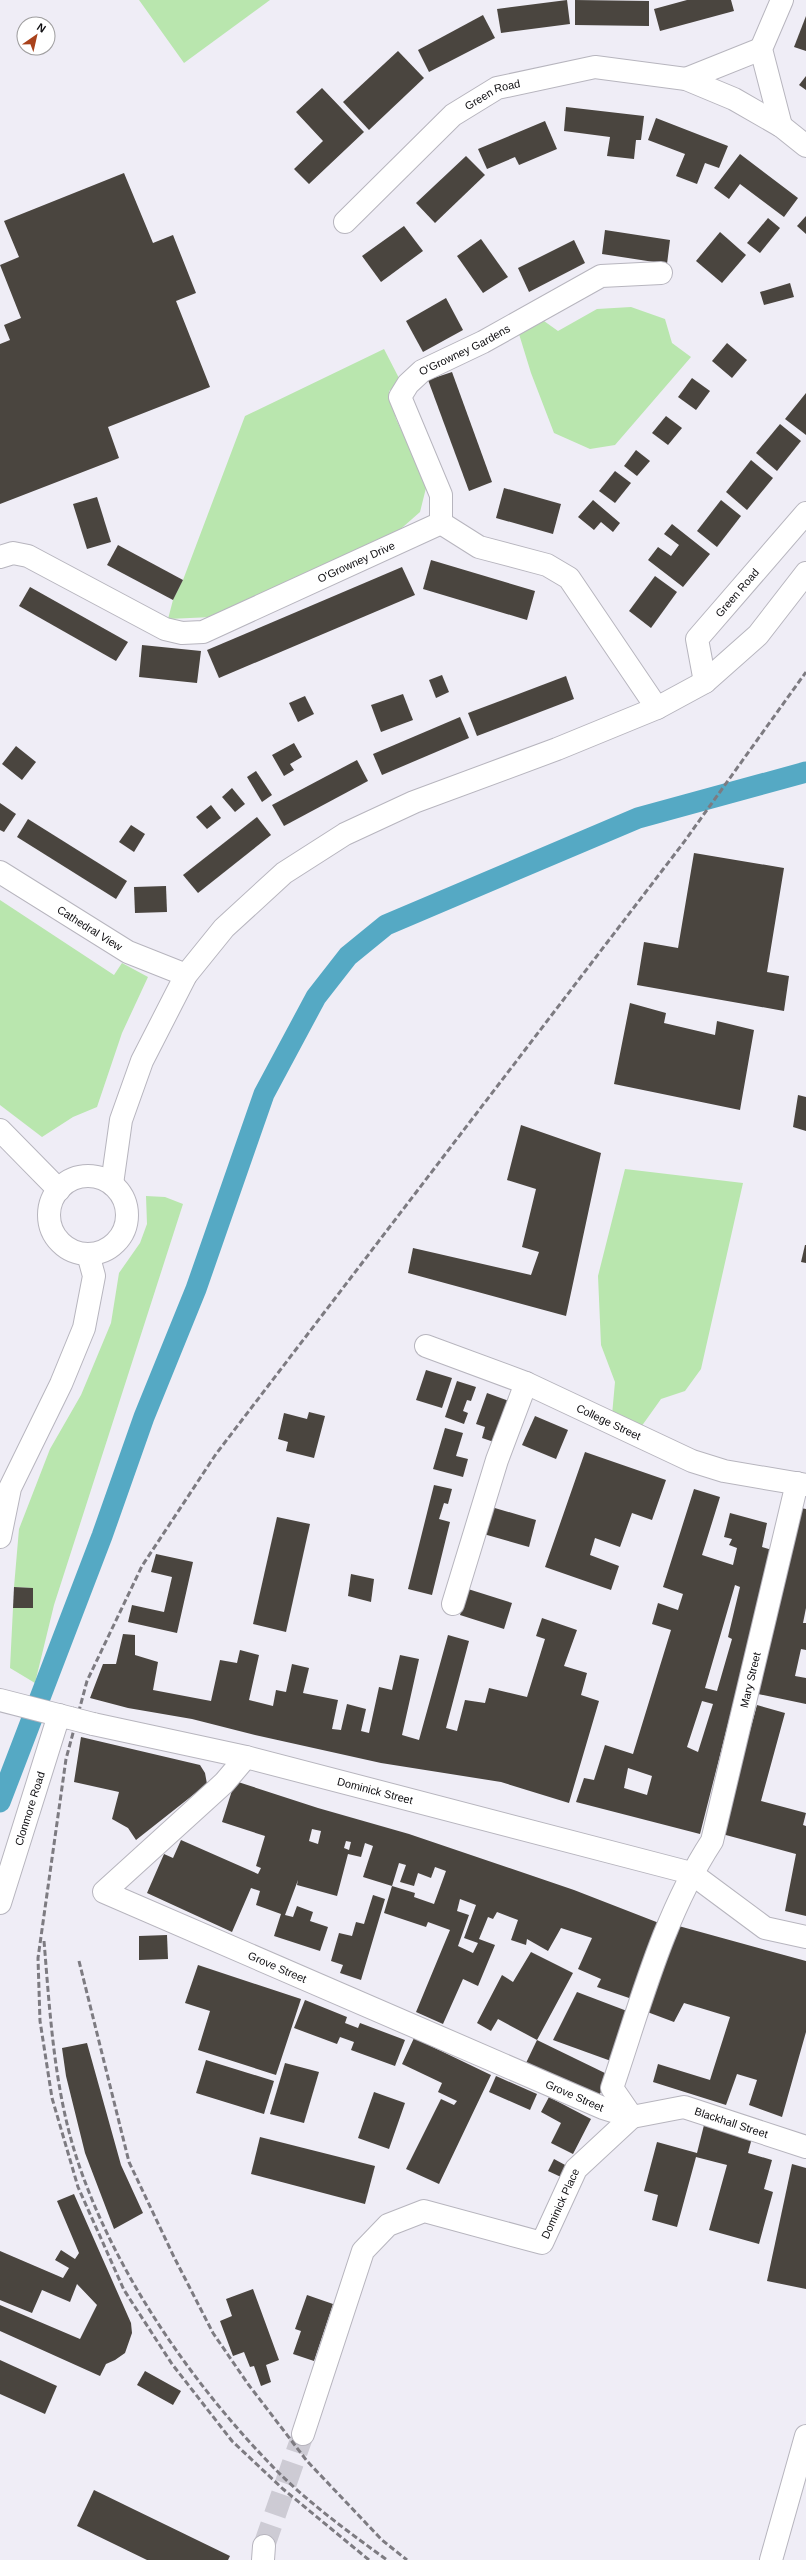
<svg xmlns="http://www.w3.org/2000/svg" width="806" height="2560" font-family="Arial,sans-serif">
<rect width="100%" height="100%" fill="#efedf6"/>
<g fill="#b9e6ae">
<polygon points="139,0 270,0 184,63"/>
<polygon points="631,307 665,319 672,343 691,357 615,445 590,449 554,433 531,373 519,334 544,321 558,331 597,309"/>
<polygon points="384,349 401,382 389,391 396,419 427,484 420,512 395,534 212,617 168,619 173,600 183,580 245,416"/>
<polygon points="0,900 114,975 122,963 148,977 122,1033 97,1107 73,1117 42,1137 0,1105"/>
<polygon points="625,1169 743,1183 701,1369 685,1391 661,1399 641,1427 612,1415 615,1382 601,1345 598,1276"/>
<polygon points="146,1196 165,1197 183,1204 54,1605 35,1683 10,1668 13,1608 33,1608 33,1588 14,1587 19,1529 50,1449 81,1395 111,1323 119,1273 140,1243 147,1224"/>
</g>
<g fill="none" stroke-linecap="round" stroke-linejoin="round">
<polyline stroke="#55a9c4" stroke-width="21" points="0,1802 102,1536 144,1417 196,1289 264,1094 316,997 348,956 386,925 638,818 806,772"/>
</g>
<g fill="#4a453f" fill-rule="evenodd">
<polygon points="567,0 570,24 501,33 497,9"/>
<polygon points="575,0 649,1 649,26 575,25"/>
<polygon points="687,0 731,0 734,11 660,31 654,9"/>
<polygon points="483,15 495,38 429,72 418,50"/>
<polygon points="806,16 806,51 794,47"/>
<polygon points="398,51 424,78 369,130 343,102"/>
<polygon points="806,76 806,90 799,85"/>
<polygon points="322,88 364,132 309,184 294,169 323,141 296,112"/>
<polygon points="566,107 644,116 641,140 636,140 634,159 607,156 610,137 564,131"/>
<polygon points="656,118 728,146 719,168 705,163 697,184 676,176 685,154 648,140"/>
<polygon points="545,121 557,149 519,165 515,157 487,169 478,149"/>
<polygon points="740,154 798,198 784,217 740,184 729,199 714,188"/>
<polygon points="466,156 485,175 435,223 416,203"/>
<polygon points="124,173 153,243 173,235 196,293 176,301 210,387 108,427 119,458 0,504 0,344 10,340 4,325 21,318 0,265 19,257 4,221"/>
<polygon points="806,216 806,234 797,226"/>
<polygon points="768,218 780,228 760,253 747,243"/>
<polygon points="404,226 423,251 381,282 362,256"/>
<polygon points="605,230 670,240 667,264 602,254"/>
<polygon points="720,232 746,255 722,283 696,261"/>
<polygon points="481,239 508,277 483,293 457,256"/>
<polygon points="574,240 585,263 529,292 518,268"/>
<polygon points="790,283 794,297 764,305 760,292"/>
<polygon points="446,298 463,330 423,352 406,321"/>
<polygon points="727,343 747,360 732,378 712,361"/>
<polygon points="452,372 492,482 469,491 428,380"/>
<polygon points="692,378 710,391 696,410 678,397"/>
<polygon points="806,393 806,435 785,419"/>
<polygon points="666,416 682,428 668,445 652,433"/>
<polygon points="780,424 801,441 777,471 756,453"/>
<polygon points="636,450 650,461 637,476 624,466"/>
<polygon points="751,460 773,478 747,510 726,492"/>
<polygon points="615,471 631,483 615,503 599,491"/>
<polygon points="504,488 561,504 553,534 496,518"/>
<polygon points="97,497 111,542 87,549 73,504"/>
<polygon points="593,500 620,523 613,532 601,522 594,530 578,517"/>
<polygon points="721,500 741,516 717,547 697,531"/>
<polygon points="672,524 710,554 683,587 648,560 658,547 671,556 679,545 664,534"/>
<polygon points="118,545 183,580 173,600 107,565"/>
<polygon points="431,560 535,591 527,620 423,589"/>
<polygon points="402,567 415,595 219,678 207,650"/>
<polygon points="655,576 677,592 651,628 629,611"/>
<polygon points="30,587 128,642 116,661 19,606"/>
<polygon points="142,645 201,651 197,683 139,677"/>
<polygon points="442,675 449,692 436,698 429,680"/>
<polygon points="566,676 574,699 477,736 468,713"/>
<polygon points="403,694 413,720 381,732 371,705"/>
<polygon points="305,696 314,714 298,722 289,703"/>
<polygon points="460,717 469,738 382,775 373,754"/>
<polygon points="294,743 302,757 290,764 294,770 284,776 272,755"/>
<polygon points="16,746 36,762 22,780 2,764"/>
<polygon points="357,760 368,781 284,826 272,805"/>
<polygon points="256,771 272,795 262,802 247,777"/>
<polygon points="232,788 245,804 235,812 222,797"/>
<polygon points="0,803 16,814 4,832 0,830"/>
<polygon points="211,805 221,818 207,829 196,817"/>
<polygon points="257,817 271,835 198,893 183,875"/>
<polygon points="28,819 127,881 116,899 17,837"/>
<polygon points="131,825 145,834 134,852 119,842"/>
<polygon points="694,853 784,868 767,972 789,976 784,1011 637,985 644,942 678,948"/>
<polygon points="166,886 167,912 135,913 134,887"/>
<polygon points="630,1003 666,1013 664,1023 715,1035 717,1021 754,1030 740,1110 614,1084"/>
<polygon points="798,1095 806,1097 806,1131 793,1127"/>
<polygon points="521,1125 601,1153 566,1316 408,1273 413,1248 531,1275 539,1252 522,1247 536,1189 507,1180"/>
<polygon points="805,1245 806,1245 806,1263 801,1262"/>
<polygon points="426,1370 452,1378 442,1408 416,1400"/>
<polygon points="457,1381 476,1387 471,1401 467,1400 463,1411 468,1413 464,1424 445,1417"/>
<polygon points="487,1393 509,1401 494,1442 482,1438 485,1427 476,1424"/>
<polygon points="309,1412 325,1416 314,1458 286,1451 288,1442 278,1439 284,1413 307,1419"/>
<polygon points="535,1416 568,1430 556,1459 522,1445"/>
<polygon points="445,1428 463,1433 456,1456 468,1459 463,1477 433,1469"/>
<polygon points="585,1452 666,1480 652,1520 632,1513 620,1547 595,1538 590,1555 619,1566 611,1590 545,1567"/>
<polygon points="434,1485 452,1489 448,1504 444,1503 439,1519 450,1522 432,1595 408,1589"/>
<path d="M694 1489 720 1497 702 1555 733 1565 737 1548 729 1545 732 1539 724 1537 730 1513 767 1523 762 1547 772 1550 700 1834 576 1802 584 1778 594 1780 605 1745 633 1754 671 1630 652 1624 658 1603 678 1610 683 1594 663 1587ZM735 1585 740 1587 728 1637 732 1639 717 1691 705 1688ZM702 1701 713 1704 698 1752 687 1747ZM628 1768 652 1776 647 1795 624 1788Z"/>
<polygon points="488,1506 536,1520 529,1547 480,1533"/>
<polygon points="801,1508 806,1509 806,1608 803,1623 806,1623 806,1650 801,1649 795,1676 806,1678 806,1704 758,1694"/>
<polygon points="277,1517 310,1524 286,1632 253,1624"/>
<polygon points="156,1554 193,1562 177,1633 128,1622 132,1605 164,1612 172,1577 151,1572"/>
<polygon points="351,1574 374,1579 371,1602 348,1596"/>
<polygon points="14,1587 33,1588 33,1608 13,1608"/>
<polygon points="468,1589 512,1603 504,1629 460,1615"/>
<polygon points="542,1618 577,1630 564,1666 587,1673 581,1695 599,1701 569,1803 501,1782 381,1763 255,1735 192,1719 128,1708 90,1698 103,1664 116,1664 123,1634 135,1635 135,1655 158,1662 153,1690 211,1701 220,1660 237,1663 240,1650 259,1655 249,1700 273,1706 276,1690 286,1692 292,1664 309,1668 303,1693 338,1700 332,1729 341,1730 347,1704 366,1709 361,1731 369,1733 379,1687 392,1690 400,1655 419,1659 402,1735 419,1740 448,1635 469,1641 446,1728 457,1731 465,1700 485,1703 489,1688 527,1697 545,1639 536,1636"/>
<polygon points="757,1705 785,1713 761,1801 806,1813 803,1825 806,1826 806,1916 785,1911 796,1854 722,1834"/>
<polygon points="81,1737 200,1765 205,1773 207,1784 136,1840 128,1828 112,1819 119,1792 74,1782"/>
<path d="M235 1781 318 1808 409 1834 574 1890 659 1923 632 1999 597 1987 601 1979 578 1969 592 1938 561 1928 548 1951 527 1939 526 1945 511 1940 518 1920 497 1912 493 1919 488 1917 479 1939 495 1945 478 1986 463 1979 443 2024 416 2012 450 1930 428 1922 426 1927 384 1913 392 1886 415 1893 414 1897 434 1904 446 1871 435 1867 431 1878 418 1873 414 1886 400 1882 406 1865 399 1863 392 1886 363 1877 373 1846 365 1843 361 1857 348 1854 337 1896 297 1885 298 1880 285 1915 293 1917 297 1906 313 1912 310 1921 328 1927 320 1951 274 1936 281 1914 256 1905 260 1891 251 1888 232 1932 147 1893 164 1854 173 1858 181 1840 258 1874 261 1868 256 1866 265 1836 222 1822ZM312 1829 321 1831 318 1844 309 1841ZM346 1841 351 1842 349 1850 344 1848ZM460 1899 476 1905 464 1938 478 1943 473 1953 458 1946 469 1915 457 1911Z"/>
<polygon points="373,1895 385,1899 361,1980 340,1973 343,1965 331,1961 339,1933 352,1936 356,1922 364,1924"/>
<polygon points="675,1925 806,1961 806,2032 782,2117 749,2105 757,2080 737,2074 726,2105 653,2082 658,2064 710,2080 730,2017 684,2003 674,2022 642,2010"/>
<polygon points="167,1935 168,1959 139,1960 139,1936"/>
<polygon points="531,1952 573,1973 537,2040 498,2019 491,2031 477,2023 502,1975 513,1982"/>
<polygon points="198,1965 301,1999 276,2075 198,2050 210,2011 185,2003"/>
<polygon points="577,1992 627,2011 611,2061 553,2040"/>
<polygon points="305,2000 347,2017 345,2023 358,2028 360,2023 405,2040 395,2066 351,2050 354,2042 340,2037 337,2044 294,2028"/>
<polygon points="414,2038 491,2075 439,2184 406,2169 441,2099 454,2105 457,2101 438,2092 442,2083 402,2064"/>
<polygon points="537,2040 609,2075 598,2098 526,2063"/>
<polygon points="87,2043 121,2165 143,2213 114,2229 85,2153 66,2076 62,2048"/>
<polygon points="206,2060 274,2081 264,2114 196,2093"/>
<polygon points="285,2063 319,2072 304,2123 270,2114"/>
<polygon points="496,2076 537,2094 530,2110 489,2092"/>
<polygon points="374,2092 405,2103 389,2149 358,2138"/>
<polygon points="549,2097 591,2119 573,2154 551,2143 561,2123 541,2112"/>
<polygon points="704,2125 752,2138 748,2153 772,2160 764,2189 773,2192 759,2244 709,2230 727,2165 696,2157 677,2227 652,2220 658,2195 644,2191 657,2142 697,2153"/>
<polygon points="260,2137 375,2166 365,2204 251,2174"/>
<polygon points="554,2159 567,2166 561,2177 548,2171"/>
<polygon points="792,2164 806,2168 806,2289 767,2281"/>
<polygon points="74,2194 131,2323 132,2333 125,2353 115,2360 106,2364 100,2376 0,2331 0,2305 80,2339 97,2305 77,2284 70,2302 42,2290 32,2313 0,2300 0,2251 63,2278 69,2268 55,2260 61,2250 75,2259 79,2253 57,2201"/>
<polygon points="253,2289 279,2360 266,2365 271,2382 261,2386 254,2366 250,2367 244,2352 233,2356 220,2321 232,2316 226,2299"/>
<polygon points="307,2295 333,2304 314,2361 293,2354 301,2331 295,2329"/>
<polygon points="0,2360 57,2386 45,2414 0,2394"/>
<polygon points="145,2371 181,2391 173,2405 137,2385"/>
<polygon points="94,2490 230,2556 228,2560 147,2560 77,2526"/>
</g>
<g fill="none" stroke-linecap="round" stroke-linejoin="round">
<polyline stroke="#cdcbd4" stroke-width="22" stroke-dasharray="22 11" stroke-linecap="butt" points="264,2546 303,2434"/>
<g stroke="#b7b5be" stroke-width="24">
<g id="street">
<polyline points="686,79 761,49"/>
<polyline points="781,126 761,49 782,0"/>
<path id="s1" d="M345 222 453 115 497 88 595 67 686 79 734 99 781 126 806 146"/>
<path id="s2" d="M441 523V495L400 397 408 384 422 371 483 342 601 276 661 273"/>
<polyline points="441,523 479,547 547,565 569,578 657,708"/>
<path id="s3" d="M0 557 13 553 28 556 165 629 182 633 203 632 441 523"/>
<path id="s4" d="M705 682 697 639 806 513"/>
<path id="s5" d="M0 872 128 952 186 975"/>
<path id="s6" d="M426 1346 526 1383 692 1461 724 1471 806 1485"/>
<polyline points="453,1604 497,1460 526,1383"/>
<path id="s7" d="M246 1757 224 1783 104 1892 603 2108 632 2117 684 2107 806 2147"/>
<path id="s8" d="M632 2117 612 2088C641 2003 663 1916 712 1841L797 1483"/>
<path id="s9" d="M303 2434 363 2251 388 2225 424 2211 542 2243 576 2169 632 2117"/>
<polyline points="263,2560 264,2546"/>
<polyline points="771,2560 806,2436"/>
</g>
</g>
<g stroke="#b7b5be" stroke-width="24">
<g id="secondary">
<polyline points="0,1130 59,1190"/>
<circle cx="88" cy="1215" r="39"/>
<polyline points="112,1184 121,1120 142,1061 186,975 224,928 284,873 345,834 414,802 557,749 657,708 705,682 758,635 806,573"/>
<polyline points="0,1537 10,1488 61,1384 84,1328 94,1276 88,1254"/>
<polyline points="0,1700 70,1718"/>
<path id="s10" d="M93 1724 246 1757 691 1873 765 1928 806 1937"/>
<path id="s11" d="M0 1903 59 1715"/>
</g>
</g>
<use href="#street" stroke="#fff" stroke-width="22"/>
<use href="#secondary" stroke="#fff" stroke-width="22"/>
<g stroke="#7d7b81" stroke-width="3" stroke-dasharray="6 3" stroke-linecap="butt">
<path d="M44 1941C50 2013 54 2087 76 2156 113 2271 193 2386 278 2472 310 2504 350 2533 387 2560"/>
<polyline points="79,1961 129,2162 174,2257 213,2333 248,2384 307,2461 382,2540 407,2560"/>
<polyline points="369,2560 283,2489 232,2441 172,2364 124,2290 78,2187 52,2098 40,2021 38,1958 66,1759 87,1681 142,1566 216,1454 684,842 806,672"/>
</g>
<g stroke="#b7b5be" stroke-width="24" stroke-linecap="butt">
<polyline id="secondary-bridge" points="70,1718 93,1724"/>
</g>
<use href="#secondary-bridge" stroke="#fff" stroke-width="22"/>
</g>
<g text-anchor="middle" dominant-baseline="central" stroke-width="4" stroke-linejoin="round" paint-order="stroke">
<g font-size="11" fill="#0e0d10" stroke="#fff">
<text stroke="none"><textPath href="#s1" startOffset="197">Green Road</textPath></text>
<text stroke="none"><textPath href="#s2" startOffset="216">O'Growney Gardens</textPath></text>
<text stroke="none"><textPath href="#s3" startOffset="391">O'Growney Drive</textPath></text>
<text stroke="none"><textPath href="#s4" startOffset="105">Green Road</textPath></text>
<text stroke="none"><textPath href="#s5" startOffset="106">Cathedral View</textPath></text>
<text stroke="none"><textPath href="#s6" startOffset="198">College Street</textPath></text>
<text stroke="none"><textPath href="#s8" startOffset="468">Mary Street</textPath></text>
<text stroke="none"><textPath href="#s10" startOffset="290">Dominick Street</textPath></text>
<text stroke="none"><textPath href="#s11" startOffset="99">Clonmore Road</textPath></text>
<text stroke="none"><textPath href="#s7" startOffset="385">Grove Street</textPath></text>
<text stroke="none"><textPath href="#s7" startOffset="709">Grove Street</textPath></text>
<text stroke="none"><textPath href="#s7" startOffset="873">Blackhall Street</textPath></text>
<text stroke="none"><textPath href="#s9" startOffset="433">Dominick Place</textPath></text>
</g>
</g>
<g transform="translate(36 36) rotate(34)"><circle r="19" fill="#ffffff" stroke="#9f9e9f"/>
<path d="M0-3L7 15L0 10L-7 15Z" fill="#a9421b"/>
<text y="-6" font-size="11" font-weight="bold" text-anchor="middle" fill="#0e0d10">N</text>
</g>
</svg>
